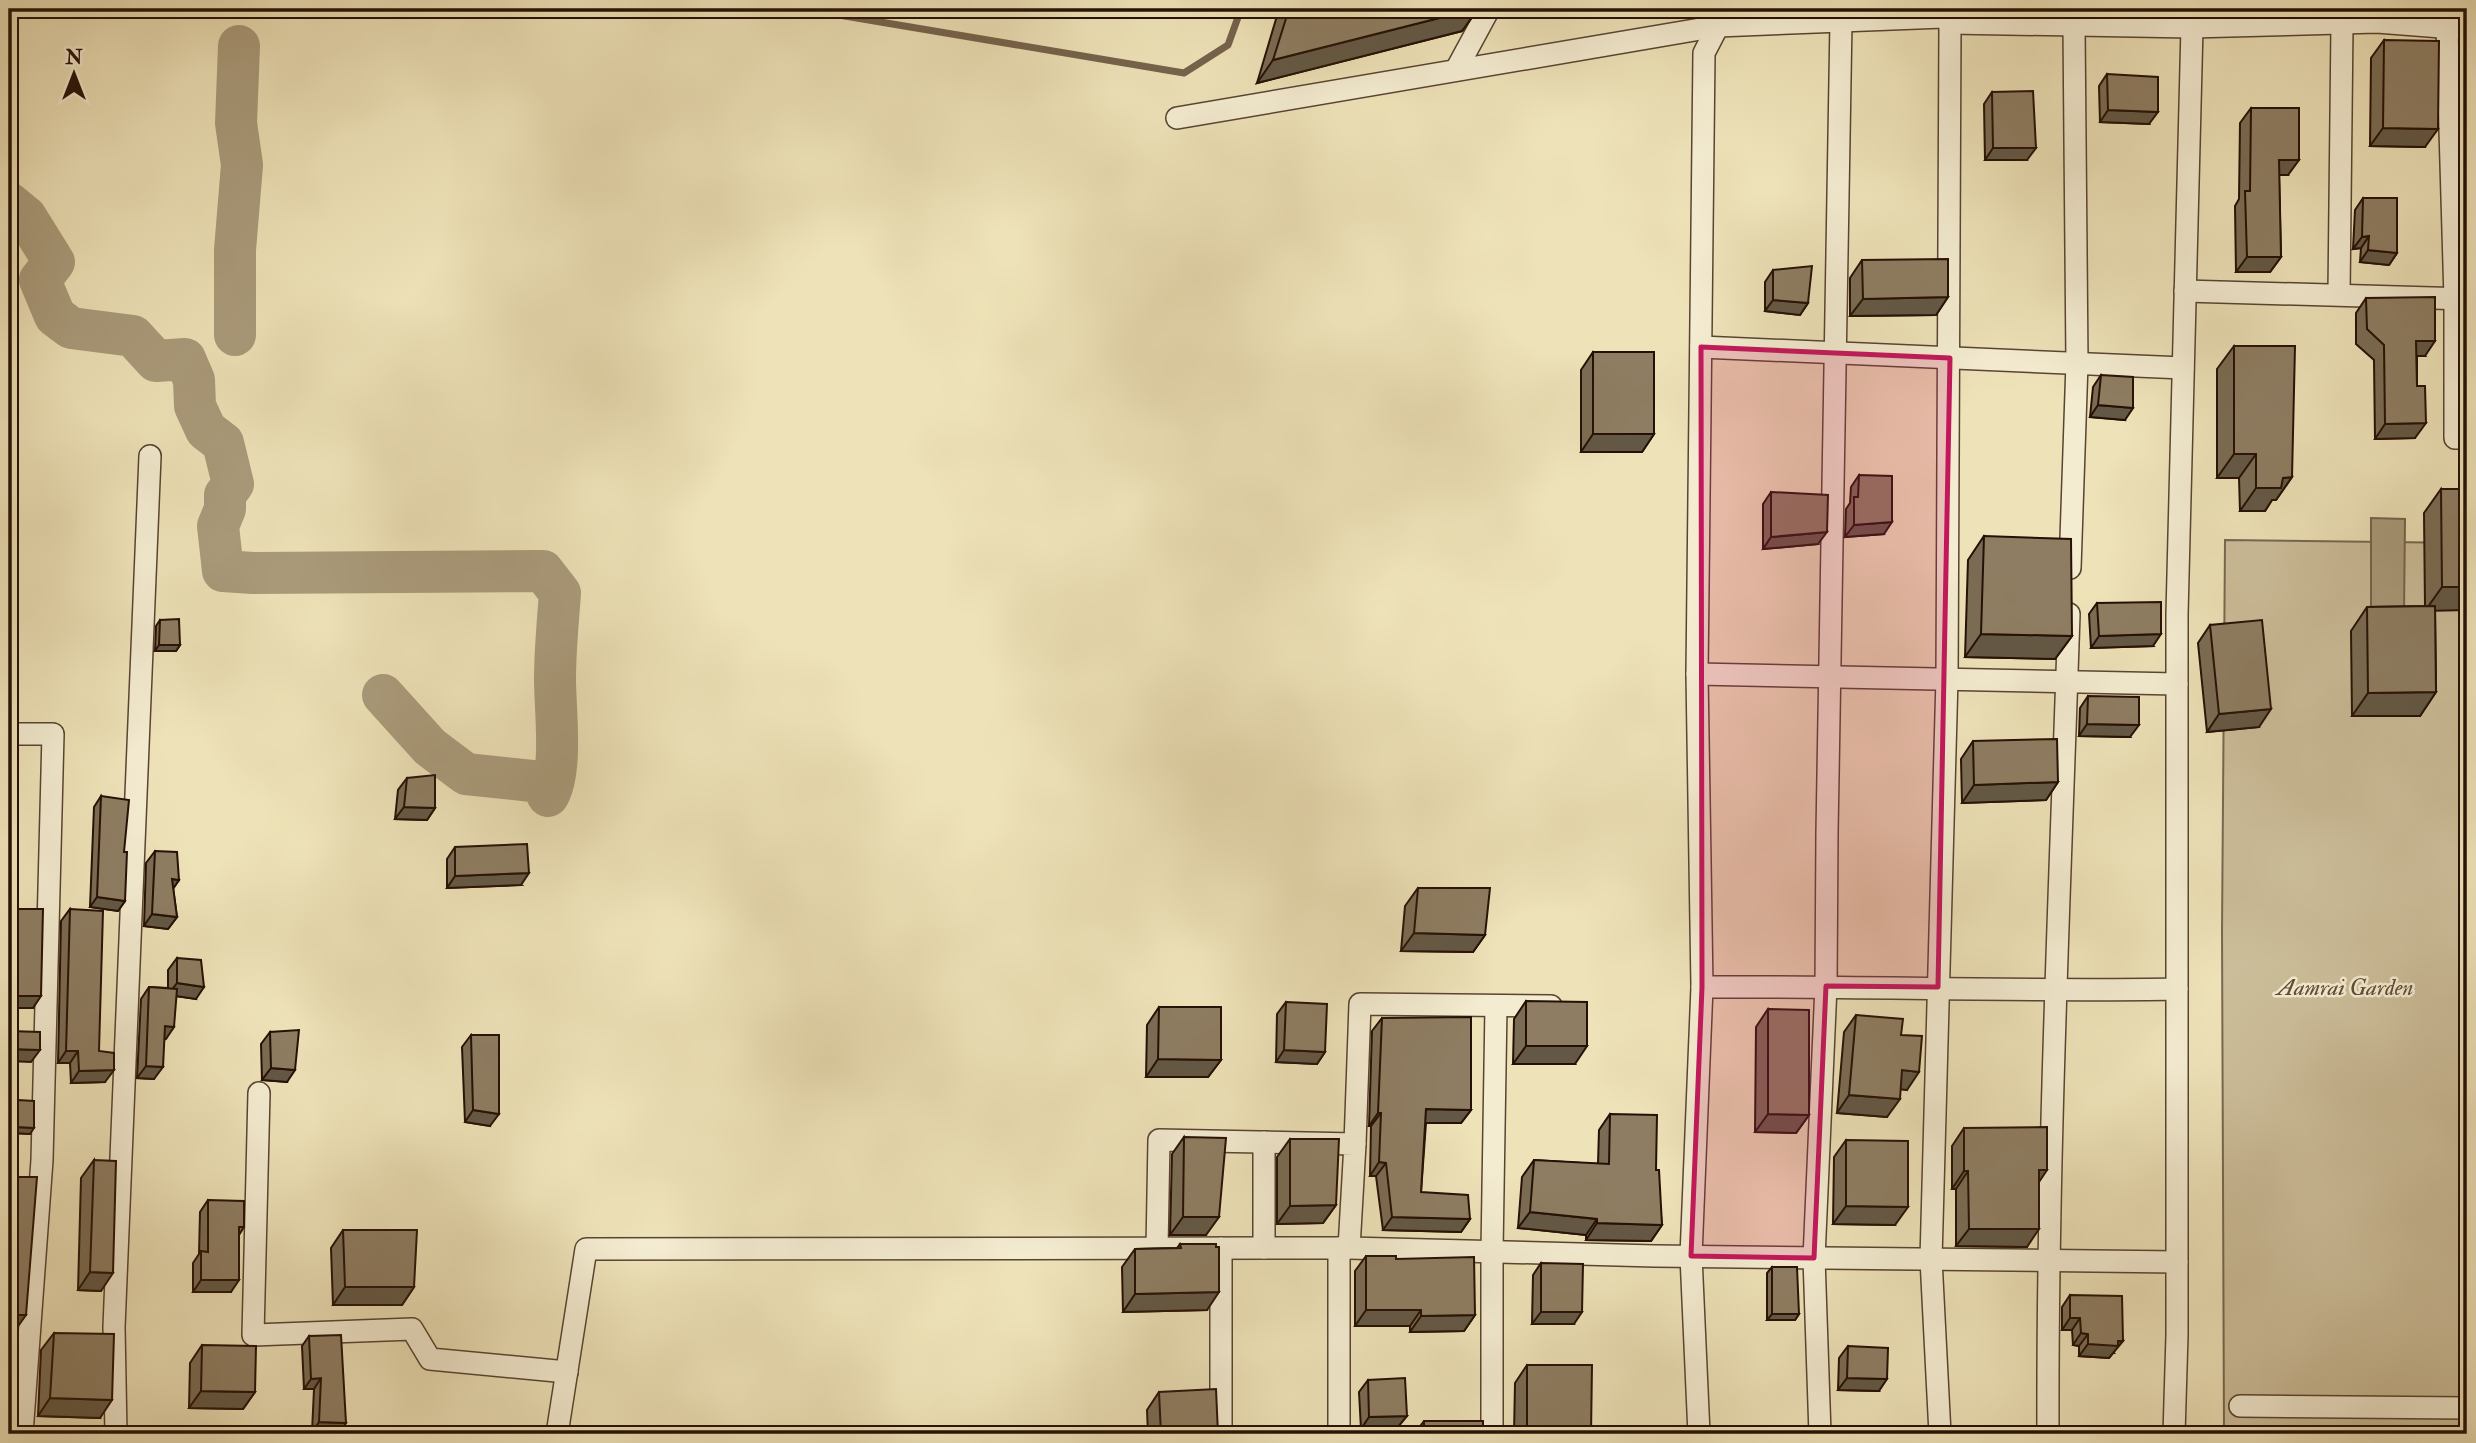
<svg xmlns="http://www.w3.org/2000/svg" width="2476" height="1443" font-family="'IM FELL Double Pica',serif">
<rect width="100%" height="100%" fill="#eee2b8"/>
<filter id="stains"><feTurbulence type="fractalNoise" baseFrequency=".00286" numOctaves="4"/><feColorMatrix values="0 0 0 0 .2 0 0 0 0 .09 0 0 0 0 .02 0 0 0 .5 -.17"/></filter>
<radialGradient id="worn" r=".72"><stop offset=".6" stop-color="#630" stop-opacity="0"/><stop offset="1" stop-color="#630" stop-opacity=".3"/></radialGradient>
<polygon fill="#ccbe9a" stroke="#796750" stroke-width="2" points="2225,540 2467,543 2467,1434 2224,1434 2222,931"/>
<polygon fill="#aa9b7b" stroke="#75634c" stroke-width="2" points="2371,518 2405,519 2404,614 2371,614"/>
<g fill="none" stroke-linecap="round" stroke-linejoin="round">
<polyline stroke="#75634c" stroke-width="7" points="821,9 827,13 1184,73 1228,45 1241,9"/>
<g stroke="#aa9b7b" stroke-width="42">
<path d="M9 203 26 217 54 262 40 280 55 316 71 328 133 336 156 361 185 359 194 380 195 406 206 430 223 443 233 484 225 495V509L218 526 223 571 253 573 543 571 560 593C558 621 555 650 555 679 555 709 563 771 548 796L541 782 466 774 430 747 383 695"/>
<polyline points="235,335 235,250 242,165 236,123 239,46"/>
</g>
<g stroke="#584432" stroke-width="24">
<g id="street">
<polyline points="2447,28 2455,299 2455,438 2467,438"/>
<polyline points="1456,70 1489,9"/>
<polyline points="1177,118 1718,26 1943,17 1950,23 2192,27 2377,22 2467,29"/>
<polyline points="2185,291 2467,299"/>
<polyline points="2339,294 2342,25"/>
<polyline points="1701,347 2183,368"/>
<polyline points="2070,568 2077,363 2074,27"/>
<polyline points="1697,674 2177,684"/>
<polyline points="9,734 53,734 42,1160 22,1434"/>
<path d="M1702 987C1861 986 2019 992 2177 989"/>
<polyline points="259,1093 253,1335 412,1329 430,1359 567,1372"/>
<polyline points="1355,1144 1360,1004 1551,1006"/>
<polyline points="1157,1248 1159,1140 1355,1144 1349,1248"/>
<polyline points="1264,1248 1264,1142"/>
<polyline points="1339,1248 1339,1434"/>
<polyline points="2240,1406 2467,1408"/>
<polyline points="116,1434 114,1327 150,456"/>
<polyline points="557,1434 586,1249 1349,1248 1655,1256 2177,1262"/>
<polyline points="1221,1434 1221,1248"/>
<polyline points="1492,1434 1492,1251 1496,1006"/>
<polyline points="1699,1434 1691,1256 1702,987 1697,674 1704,53 1718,26 1721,9"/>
<polyline points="1820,1434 1814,1258 1826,986 1827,833 1841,21"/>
<polyline points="1940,1434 1931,1259 1947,678 1950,23"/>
<path d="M2048 1434C2047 1161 2060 888 2069 614"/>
<polyline points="2174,1434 2177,1335 2177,614 2192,27"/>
</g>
</g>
<use href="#street" stroke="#f4ecd1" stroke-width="21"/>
</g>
<g fill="#7a6c54" stroke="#261005" stroke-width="2">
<polygon points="1279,9 1478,9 1462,31 1257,83"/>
<polygon points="2384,40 2425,147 2370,146 2371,58"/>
<polygon points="2107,74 2149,124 2100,122 2099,86"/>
<polygon points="1992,92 2027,160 1985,160 1984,104"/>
<polygon points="2251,108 2288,175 2279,175 2281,257 2270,272 2236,272 2235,206 2239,199 2240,123"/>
<polygon points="2363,198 2397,253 2389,265 2360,262 2361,248 2353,249 2355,210"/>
<polygon points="1862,260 1948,297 1936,315 1850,316 1850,278"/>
<polygon points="1773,270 1808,303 1800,315 1765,311 1765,282"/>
<polygon points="2366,298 2425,356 2417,356 2417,386 2415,438 2375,439 2374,360 2356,344 2356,313"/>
<polygon points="2234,346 2292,477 2276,500 2272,500 2265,511 2240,511 2239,478 2217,478 2217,369"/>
<polygon points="1593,352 1654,434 1642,452 1581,452 1581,370"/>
<polygon points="2101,375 2125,420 2090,417 2093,387"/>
<polygon points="1859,475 1884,534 1845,537 1846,509 1850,503 1851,487"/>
<polygon points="2441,489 2467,610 2435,610 2436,692 2420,716 2352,716 2351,631 2367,607 2425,606 2424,513"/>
<polygon points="1771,492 1818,544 1763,549 1763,504"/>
<polygon points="1984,536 2072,636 2055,659 1965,657 1968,560"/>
<polygon points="2097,603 2153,646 2091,648 2089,614"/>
<polygon points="160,620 180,645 176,651 155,651 156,626"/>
<polygon points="2210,625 2259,727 2207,732 2198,643"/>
<polygon points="2088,696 2130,737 2079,736 2080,708"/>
<polygon points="1973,741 2058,782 2046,800 1962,803 1961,759"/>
<polygon points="407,778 435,808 427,820 395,819 398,790"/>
<polygon points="101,796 125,901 118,911 90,907 94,807"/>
<polygon points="455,847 521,885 447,888 447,859"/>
<polygon points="155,851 179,880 173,888 177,917 168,929 144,926 146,863"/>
<polygon points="1418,888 1485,935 1473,952 1401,951 1405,906"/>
<polygon points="9,909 33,1008 9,1008"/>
<polygon points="70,909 99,1051 105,1082 71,1083 70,1063 58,1063 61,921"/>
<polygon points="177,958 196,999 176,996 154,1079 137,1078 141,999 149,987 168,988 168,970"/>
<polygon points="1526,1001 1575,1064 1513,1064 1514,1019"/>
<polygon points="1286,1002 1325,1052 1317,1064 1276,1062 1277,1014"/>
<polygon points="1159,1007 1221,1060 1208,1077 1146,1077 1147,1025"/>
<polygon points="1768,1009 1809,1115 1796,1133 1755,1132 1756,1027"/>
<polygon points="1856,1015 1901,1035 1907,1090 1901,1089 1887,1117 1837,1113 1844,1032"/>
<polygon points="1382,1018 1471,1110 1461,1123 1426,1123 1421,1192 1470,1219 1461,1232 1383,1230 1376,1176 1370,1176 1371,1126 1369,1126 1372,1031"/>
<polygon points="270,1032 287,1082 262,1080 261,1044"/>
<polygon points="471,1035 490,1126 465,1122 462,1047"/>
<polygon points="18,1100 30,1134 13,1133 14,1106"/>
<polygon points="1610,1114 1656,1170 1662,1225 1651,1241 1586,1240 1586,1235 1518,1228 1522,1177 1534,1160 1598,1164 1599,1130"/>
<polygon points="1964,1128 2039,1181 2027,1247 1956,1246 1956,1189 1952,1189 1952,1146"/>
<polygon points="1184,1137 1206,1235 1170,1235 1172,1154"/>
<polygon points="1290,1139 1336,1205 1323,1223 1277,1224 1277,1157"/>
<polygon points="1846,1140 1895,1225 1833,1224 1834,1157"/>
<polygon points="94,1160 101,1291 78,1290 81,1178"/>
<polygon points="13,1177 16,1329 9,1329 9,1182"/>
<polygon points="208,1200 244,1227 239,1235 231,1292 193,1292 193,1263 199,1254 200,1212"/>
<polygon points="343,1230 414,1287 402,1305 333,1305 331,1248"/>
<polygon points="1180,1244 1207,1310 1123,1312 1122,1267 1135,1249 1177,1248"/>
<polygon points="1366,1256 1396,1259 1475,1315 1464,1331 1410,1332 1410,1326 1355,1326 1355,1271"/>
<polygon points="1541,1263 1574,1324 1532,1324 1533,1275"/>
<polygon points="1772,1267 1799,1314 1795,1320 1767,1320 1767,1273"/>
<polygon points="2070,1295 2114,1353 2113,1353 2109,1358 2079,1356 2079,1346 2073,1345 2072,1330 2062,1330 2062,1307"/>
<polygon points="54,1333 100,1418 38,1416 41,1350"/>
<polygon points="309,1336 346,1423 339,1433 312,1432 314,1389 304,1389 302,1346"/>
<polygon points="202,1345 255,1392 243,1409 189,1408 190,1363"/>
<polygon points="1848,1346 1879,1391 1838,1390 1839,1358"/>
<polygon points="1527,1365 1591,1434 1514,1434 1515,1383"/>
<polygon points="1368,1380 1398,1427 1361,1429 1359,1392"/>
<polygon points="1159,1392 1218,1434 1148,1434 1147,1410"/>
<polygon points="1424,1421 1483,1434 1414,1434"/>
</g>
<g fill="#635845" stroke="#261005" stroke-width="2">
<polygon points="1475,9 1478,9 1462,31 1257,83 1273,60"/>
<polygon points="2108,110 2158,112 2149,124 2100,122"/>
<polygon points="2383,128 2438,129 2425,147 2370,146"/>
<polygon points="1993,148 2036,148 2027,160 1985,160"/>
<polygon points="2279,160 2299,160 2288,175 2268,175"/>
<polygon points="2369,236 2361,248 2353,249 2362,237"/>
<polygon points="2368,250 2397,253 2389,265 2360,262"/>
<polygon points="2247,257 2281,257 2270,272 2236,272"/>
<polygon points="1948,297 1936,315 1850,316 1863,299"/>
<polygon points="1773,300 1808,303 1800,315 1765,311"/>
<polygon points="2416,341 2435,341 2425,356 2406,356"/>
<polygon points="2098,405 2133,408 2125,420 2090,417"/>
<polygon points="2426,423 2415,438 2375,439 2385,424"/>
<polygon points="1593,434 1654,434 1642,452 1581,452"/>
<polygon points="2234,454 2256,454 2239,478 2217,478"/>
<polygon points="2292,477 2276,500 2272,500 2265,511 2240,511 2256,488 2283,478"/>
<polygon points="1892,522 1884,534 1845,537 1854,525"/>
<polygon points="1827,532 1818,544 1763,549 1771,537"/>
<polygon points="2442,587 2467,587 2467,610 2425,611"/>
<polygon points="1981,634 2072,636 2055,659 1965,657"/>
<polygon points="2161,634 2153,646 2091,648 2099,636"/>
<polygon points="159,645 180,645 176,651 155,651"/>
<polygon points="2436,692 2420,716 2352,716 2368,693"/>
<polygon points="2271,709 2259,727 2207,732 2219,714"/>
<polygon points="2087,724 2139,725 2130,737 2079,736"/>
<polygon points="2058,782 2046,800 1962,803 1974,785"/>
<polygon points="404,807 435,808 427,820 395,819"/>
<polygon points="529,873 521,885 447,888 455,876"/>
<polygon points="172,879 179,880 171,892"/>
<polygon points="97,897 125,901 118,911 90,907"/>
<polygon points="152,914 177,917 168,929 144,926"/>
<polygon points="1414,933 1485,935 1473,952 1401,951"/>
<polygon points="9,944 16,944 9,954"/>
<polygon points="177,983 204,987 196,999 168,995"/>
<polygon points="16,996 41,996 33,1008 9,1008"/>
<polygon points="165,1026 174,1027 166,1039 157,1038"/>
<polygon points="1526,1046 1587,1046 1575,1064 1513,1064"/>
<polygon points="9,1049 40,1050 31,1062 9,1061"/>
<polygon points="1284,1050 1325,1052 1317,1064 1276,1062"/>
<polygon points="66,1051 78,1051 70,1063 58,1063"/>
<polygon points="1158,1059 1221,1060 1208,1077 1146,1077"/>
<polygon points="146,1066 163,1067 154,1079 137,1078"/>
<polygon points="271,1068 295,1070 287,1082 262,1080"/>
<polygon points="114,1070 105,1082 71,1083 79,1071"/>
<polygon points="1902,1070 1919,1072 1907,1090 1890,1088"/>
<polygon points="1849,1095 1900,1099 1887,1117 1837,1113"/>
<polygon points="1426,1109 1471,1110 1461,1123 1417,1123"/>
<polygon points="473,1110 499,1114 490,1126 465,1122"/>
<polygon points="1378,1113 1381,1113 1371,1126 1369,1126"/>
<polygon points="1768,1114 1809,1115 1796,1133 1755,1132"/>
<polygon points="17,1127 34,1128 30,1134 13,1133"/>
<polygon points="1379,1162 1386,1163 1376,1176 1370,1176"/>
<polygon points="2039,1170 2047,1170 2035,1188"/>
<polygon points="1964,1171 1968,1171 1956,1189 1952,1189"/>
<polygon points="1336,1205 1323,1223 1277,1224 1290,1206"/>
<polygon points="1846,1206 1908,1207 1895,1225 1833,1224"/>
<polygon points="1530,1212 1597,1219 1586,1235 1518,1228"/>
<polygon points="1183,1217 1219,1217 1206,1235 1170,1235"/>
<polygon points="1392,1217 1470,1219 1461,1232 1383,1230"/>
<polygon points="1597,1223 1662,1225 1651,1241 1586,1240"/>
<polygon points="1969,1229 2039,1229 2027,1247 1956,1246"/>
<polygon points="90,1272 113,1273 101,1291 78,1290"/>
<polygon points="201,1280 239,1280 231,1292 193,1292"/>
<polygon points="345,1287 414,1287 402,1305 333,1305"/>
<polygon points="1219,1292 1207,1310 1123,1312 1135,1294"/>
<polygon points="1366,1310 1421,1310 1410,1326 1355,1326"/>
<polygon points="1541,1312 1582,1312 1574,1324 1532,1324"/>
<polygon points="1772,1314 1799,1314 1795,1320 1767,1320"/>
<polygon points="9,1315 26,1315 16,1329 9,1329"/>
<polygon points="1475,1315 1464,1331 1410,1332 1421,1316"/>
<polygon points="2070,1318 2080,1318 2072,1330 2062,1330"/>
<polygon points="2081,1333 2088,1334 2079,1346 2073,1345"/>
<polygon points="2123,1341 2109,1358 2079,1356 2088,1344"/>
<polygon points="321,1378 314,1389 304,1389 311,1379"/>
<polygon points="1847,1378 1887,1379 1879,1391 1838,1390"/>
<polygon points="201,1391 255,1392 243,1409 189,1408"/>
<polygon points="50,1398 112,1400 100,1418 38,1416"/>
<polygon points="1407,1416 1398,1427 1361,1429 1369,1417"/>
<polygon points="319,1422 346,1423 339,1433 312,1432"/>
</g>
<g fill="#8e7d62" stroke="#261005" stroke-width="2">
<polygon points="1289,9 1475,9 1273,60"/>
<polygon points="2384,40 2439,41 2438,129 2383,128"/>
<polygon points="2107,74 2158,77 2158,112 2108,110"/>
<polygon points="2033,91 2036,148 1993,148 1992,92"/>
<polygon points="2251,108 2299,108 2299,160 2279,160 2281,257 2247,257 2245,191 2250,191"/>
<polygon points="2363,198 2397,198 2397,253 2368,250 2369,236 2362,237"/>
<polygon points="1948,259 1948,297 1863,299 1862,260"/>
<polygon points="1812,266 1808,303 1773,300 1773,270"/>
<polygon points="2435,297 2435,341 2416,341 2417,386 2425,386 2426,423 2385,424 2384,345 2367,329 2366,298"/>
<polygon points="2234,346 2295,346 2292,477 2283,478 2281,488 2256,488 2256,454 2234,454"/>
<rect x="1593" y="352" width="61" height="82"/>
<polygon points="2101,375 2133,377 2133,408 2098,405"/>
<polygon points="1859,475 1892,476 1892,522 1854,525 1854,497 1858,497"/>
<polygon points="2441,489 2467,489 2467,587 2442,587"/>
<polygon points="1771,492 1828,495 1827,532 1771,537"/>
<polygon points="1984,536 2071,539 2072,636 1981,634"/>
<polygon points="2161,602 2161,634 2099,636 2097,603"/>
<polygon points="2435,606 2436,692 2368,693 2367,607"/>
<polygon points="179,619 180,645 159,645 160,620"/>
<polygon points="2262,620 2271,709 2219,714 2210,625"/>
<polygon points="2088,696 2139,697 2139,725 2087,724"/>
<polygon points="2057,739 2058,782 1974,785 1973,741"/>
<polygon points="435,775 435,808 404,807 407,778"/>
<polygon points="101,796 129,800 124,852 127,852 125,901 97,897"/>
<polygon points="527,844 529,873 455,876 455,847"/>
<polygon points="155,851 177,852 179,880 172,879 177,917 152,914"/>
<polygon points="1418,888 1490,888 1485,935 1414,933"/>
<polygon points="9,909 43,909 41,996 16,996 16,944 9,944"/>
<polygon points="70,909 103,911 99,1051 114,1053 114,1070 79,1071 78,1051 66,1051"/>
<polygon points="177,958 201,960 204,987 177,983"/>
<polygon points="149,987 177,989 174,1027 165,1026 163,1067 146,1066"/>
<polygon points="1526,1001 1587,1002 1587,1046 1526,1046"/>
<polygon points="1286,1002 1327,1004 1325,1052 1284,1050"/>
<polygon points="1159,1007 1221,1007 1221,1060 1158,1059"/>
<polygon points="1768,1009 1809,1010 1809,1115 1768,1114"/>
<polygon points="1856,1015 1903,1019 1901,1035 1922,1036 1919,1072 1902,1070 1900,1099 1849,1095"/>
<polygon points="1471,1017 1471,1110 1426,1109 1421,1192 1468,1195 1470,1219 1392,1217 1386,1163 1379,1162 1381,1113 1378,1113 1382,1018"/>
<polygon points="299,1030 295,1070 271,1068 270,1032"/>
<polygon points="9,1031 40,1032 40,1050 9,1049"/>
<polygon points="471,1035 499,1035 499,1114 473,1110"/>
<polygon points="18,1100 34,1101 34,1128 17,1127"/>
<polygon points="1610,1114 1657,1115 1656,1170 1659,1170 1662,1225 1597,1223 1597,1219 1530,1212 1534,1160 1609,1164"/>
<polygon points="2047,1127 2047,1170 2039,1170 2039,1229 1969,1229 1968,1171 1964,1171 1964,1128"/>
<polygon points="1184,1137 1226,1138 1219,1217 1183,1217"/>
<polygon points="1290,1139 1339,1139 1336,1205 1290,1206"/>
<polygon points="1846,1140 1908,1141 1908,1207 1846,1206"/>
<polygon points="94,1160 116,1161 113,1273 90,1272"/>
<polygon points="13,1177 37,1177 26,1315 9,1315 9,1227 13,1227"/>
<polygon points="208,1200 244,1201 244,1227 239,1227 239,1280 201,1280 201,1251 208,1252"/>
<polygon points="343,1230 417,1230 414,1287 345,1287"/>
<polygon points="1180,1244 1216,1244 1216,1247 1219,1247 1219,1292 1135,1294 1135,1249 1181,1248"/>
<polygon points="1366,1256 1396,1256 1396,1259 1474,1257 1475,1315 1421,1316 1421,1310 1366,1310"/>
<polygon points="1541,1263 1583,1264 1582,1312 1541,1312"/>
<polygon points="1772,1267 1797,1267 1799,1314 1772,1314"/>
<polygon points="2070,1295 2122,1296 2123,1341 2118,1341 2118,1346 2088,1344 2088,1334 2081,1333 2080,1318 2070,1318"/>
<polygon points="54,1333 114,1334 112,1400 50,1398"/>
<polygon points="341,1335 346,1423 319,1422 321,1378 311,1379 309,1336"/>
<polygon points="202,1345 256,1346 255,1392 201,1391"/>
<polygon points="1848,1346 1888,1348 1887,1379 1847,1378"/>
<polygon points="1527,1365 1592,1365 1591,1434 1527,1434"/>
<polygon points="1405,1378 1407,1416 1369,1417 1368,1380"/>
<polygon points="1216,1389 1218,1434 1161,1434 1159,1392"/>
<rect x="1424" y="1421" width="59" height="13"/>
</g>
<path fill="#c2185b" fill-opacity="0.2" stroke="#c2185b" stroke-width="5" stroke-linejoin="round" d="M1701 347 1950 358 1938 987 1826 986 1814 1258 1691 1256 1702 987Z"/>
<g text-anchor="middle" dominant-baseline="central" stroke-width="5" stroke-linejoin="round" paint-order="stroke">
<g font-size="23" font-style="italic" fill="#604d39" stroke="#f4ecd1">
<text x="2345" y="987">Aamrai Garden</text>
</g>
</g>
<rect width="2476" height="1443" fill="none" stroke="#eee2b8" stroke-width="35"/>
<rect x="10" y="10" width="2455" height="1422" fill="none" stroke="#261005" stroke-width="3.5"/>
<rect x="18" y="18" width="2441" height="1408" fill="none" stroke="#261005" stroke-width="2"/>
<g transform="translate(74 74)" stroke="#f4ecd1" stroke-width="5" paint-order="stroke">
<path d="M0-5L12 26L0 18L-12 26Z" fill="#261005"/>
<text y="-10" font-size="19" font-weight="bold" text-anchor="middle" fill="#261005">N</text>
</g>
<rect width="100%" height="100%" filter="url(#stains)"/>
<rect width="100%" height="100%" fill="url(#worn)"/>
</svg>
